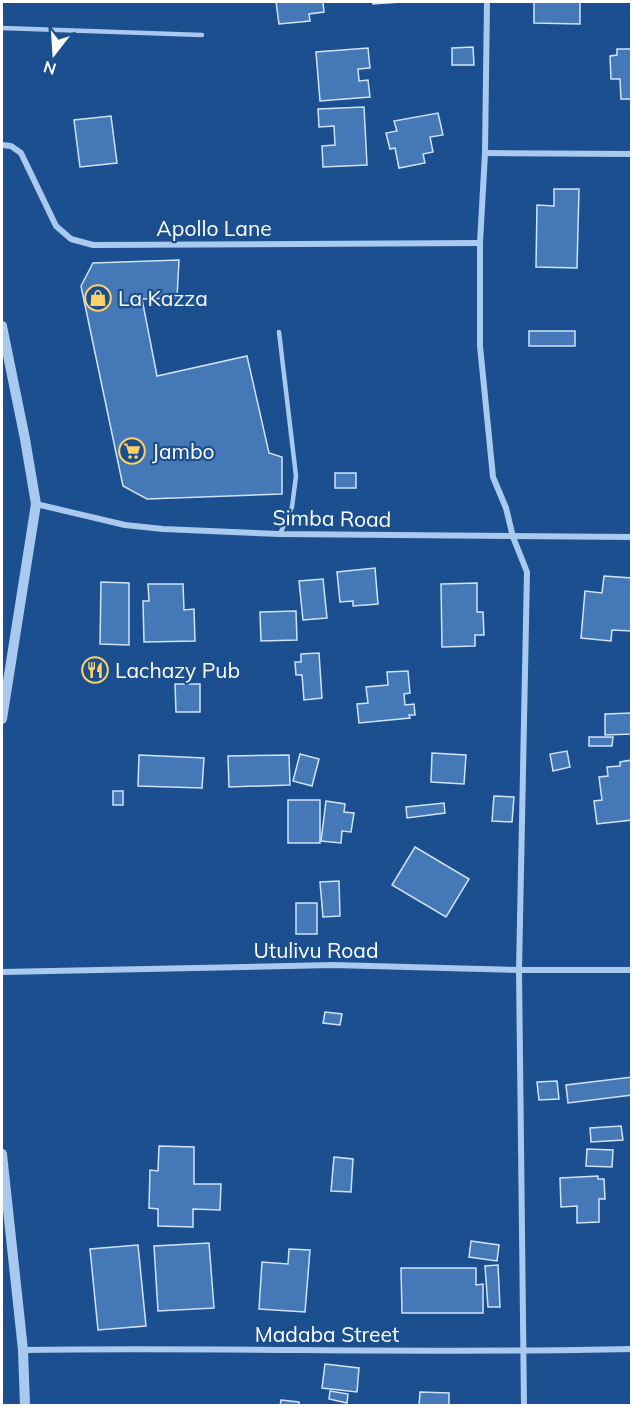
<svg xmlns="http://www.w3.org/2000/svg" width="633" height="1407" font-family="Mulish,sans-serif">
<rect width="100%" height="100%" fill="#1b4f8f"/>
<g fill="#4478b7" stroke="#cfe3fa" stroke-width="1.5">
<polygon points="276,2 323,2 324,12 309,14 310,21 279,24"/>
<polygon points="373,2 401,2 373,4"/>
<polygon points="534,2 580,2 580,24 534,23"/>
<polygon points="473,47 474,65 452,65 452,48"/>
<polygon points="368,48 370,68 358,69 359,81 368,80 370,97 320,101 316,52"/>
<polygon points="617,49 632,49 632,99 621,99 620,79 611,79 610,56 617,55"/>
<polygon points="364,107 367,165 323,167 322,146 335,145 334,126 319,127 318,109"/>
<polygon points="438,113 443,135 430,137 433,152 423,154 425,163 399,168 395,148 390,149 386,133 397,131 394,121"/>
<polygon points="111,116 117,163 80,167 74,120"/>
<polygon points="554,189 579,189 577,268 536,267 537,205 554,206"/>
<polygon points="179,260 177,298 142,299 157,376 247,356 269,453 282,457 282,494 147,499 123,486 81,286 93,263"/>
<rect x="529" y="331" width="46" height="15"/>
<rect x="335" y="473" width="21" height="15"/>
<polygon points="375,568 378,604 353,606 353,601 340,602 337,572"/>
<polygon points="604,576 632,578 632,631 612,630 611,641 581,638 585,591 602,593"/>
<polygon points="323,579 327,618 303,620 299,581"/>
<polygon points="101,582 129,583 129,645 100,644"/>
<polygon points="477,583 477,612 483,612 484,635 475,635 475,646 442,647 441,584"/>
<polygon points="148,584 183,584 184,610 194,609 195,641 144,642 143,601 149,601"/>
<polygon points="296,611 297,640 261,641 260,612"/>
<polygon points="319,653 322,698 304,700 302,675 296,675 295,662 301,662 301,654"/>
<polygon points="408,671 410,693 404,694 405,705 414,704 415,715 409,715 410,718 359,723 357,704 368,703 366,687 388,685 387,672"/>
<polygon points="175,684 200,684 200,712 176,712"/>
<polygon points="632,713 632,734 605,735 605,714"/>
<polygon points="589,737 613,737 612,746 589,746"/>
<polygon points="567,751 570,767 553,771 550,754"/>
<polygon points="432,753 466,755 464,784 431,782"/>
<polygon points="300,754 319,759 312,786 293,781"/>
<polygon points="139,755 204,758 202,788 138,786"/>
<polygon points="289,755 290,785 229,787 228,756"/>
<polygon points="632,760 632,820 597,824 594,801 602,800 599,777 608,776 607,767 620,766 620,762"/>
<rect x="113" y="791" width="10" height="14"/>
<polygon points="494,796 514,797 512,822 492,821"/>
<rect x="288" y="800" width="32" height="43"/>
<polygon points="326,801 345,804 344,812 354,813 351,832 342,831 341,843 321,841"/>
<polygon points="444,803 445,813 407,818 406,807"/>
<polygon points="415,847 469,879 446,917 392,885"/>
<polygon points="339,881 340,916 323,917 320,882"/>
<rect x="296" y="903" width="21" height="31"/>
<polygon points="325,1012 342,1014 340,1025 323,1023"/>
<polygon points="632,1077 632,1095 568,1103 566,1085"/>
<polygon points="557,1081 559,1099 539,1100 537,1082"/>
<polygon points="621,1126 623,1140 591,1142 590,1128"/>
<polygon points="159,1146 194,1147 194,1184 221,1184 220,1210 193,1209 193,1227 158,1226 158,1209 149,1208 150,1170 158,1171"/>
<polygon points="587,1149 613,1150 612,1167 586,1166"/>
<polygon points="334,1157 353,1159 351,1192 331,1191"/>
<polygon points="598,1176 598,1179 604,1179 605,1199 599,1199 599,1222 577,1223 577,1206 561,1207 560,1178"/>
<polygon points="471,1241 499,1245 497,1261 469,1257"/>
<polygon points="209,1243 214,1308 158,1311 154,1246"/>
<polygon points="138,1245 146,1326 98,1330 90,1249"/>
<polygon points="289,1249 310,1250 305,1312 259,1309 262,1262 288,1264"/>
<polygon points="498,1265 500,1307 488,1307 485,1266"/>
<polygon points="401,1268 476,1268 476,1285 483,1284 483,1313 402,1313"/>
<polygon points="325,1364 359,1368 357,1392 322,1388"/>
<polygon points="330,1391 348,1394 347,1403 329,1399"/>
<polygon points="420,1392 449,1393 449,1406 419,1406"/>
<polygon points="281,1400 299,1402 299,1406 280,1406"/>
</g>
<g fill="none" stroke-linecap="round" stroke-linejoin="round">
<g stroke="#a9c9ee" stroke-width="4.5">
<polyline points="2,28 202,35"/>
<polyline points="279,332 296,476 292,507 280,534"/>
</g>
<g stroke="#a9c9ee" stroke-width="6">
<polyline points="487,2 485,153 480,243 480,346 493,477 506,508 513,537 527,572 519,970 524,1406"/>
<polyline points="2,145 11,146 21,153 56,226 71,239 93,245 480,243"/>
<polyline points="485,153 632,154"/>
<polyline points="36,504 125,525 163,529 280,534 632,537"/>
<polyline points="2,972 333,965 519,970 632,970"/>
<path d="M23 1350C226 1347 429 1354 632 1349"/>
</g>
<g stroke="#a9c9ee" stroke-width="10">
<polyline points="2,326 25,439 36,504 2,719"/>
<polyline points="2,1154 23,1350 25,1406"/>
</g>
</g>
<defs>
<g id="shop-ring" transform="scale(1.35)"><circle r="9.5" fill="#1b4f8f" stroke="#ffd166" stroke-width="1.5"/><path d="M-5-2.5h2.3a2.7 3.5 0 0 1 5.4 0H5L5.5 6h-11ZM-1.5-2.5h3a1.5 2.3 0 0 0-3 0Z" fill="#ffd166"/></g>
<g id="supermarket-ring" transform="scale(1.35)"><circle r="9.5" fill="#1b4f8f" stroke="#ffd166" stroke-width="1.5"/><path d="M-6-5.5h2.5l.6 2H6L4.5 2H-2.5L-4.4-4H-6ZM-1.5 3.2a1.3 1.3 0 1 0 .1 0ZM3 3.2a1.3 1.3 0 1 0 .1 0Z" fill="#ffd166"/></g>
<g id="restaurant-ring" transform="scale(1.35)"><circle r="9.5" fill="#1b4f8f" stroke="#ffd166" stroke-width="1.5"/><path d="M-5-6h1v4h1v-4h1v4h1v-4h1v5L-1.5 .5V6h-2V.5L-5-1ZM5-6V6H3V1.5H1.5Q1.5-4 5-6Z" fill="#ffd166"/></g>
</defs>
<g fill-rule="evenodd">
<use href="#shop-ring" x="98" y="298"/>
<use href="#supermarket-ring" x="132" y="451"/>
<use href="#restaurant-ring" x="95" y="670"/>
</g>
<g text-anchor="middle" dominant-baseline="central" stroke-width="4.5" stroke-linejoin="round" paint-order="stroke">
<g font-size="21" fill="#fff" stroke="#1b4f8f">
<text x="214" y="228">Apollo Lane</text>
<text transform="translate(332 518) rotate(1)">Simba Road</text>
<text x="316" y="950">Utulivu Road</text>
<text x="327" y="1334">Madaba Street</text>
</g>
<g font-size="21" fill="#fff" stroke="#1b4f8f" text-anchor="start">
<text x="118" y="298">La Kazza</text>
<text x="152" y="451">Jambo</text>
<text x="115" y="670">Lachazy Pub</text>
</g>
</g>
<rect width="633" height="1407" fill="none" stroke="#ffffff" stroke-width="6"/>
<g transform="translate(54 54) rotate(197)" stroke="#1b4f8f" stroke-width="4.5" paint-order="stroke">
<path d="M0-4.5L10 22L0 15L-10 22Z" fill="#ffffff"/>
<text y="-9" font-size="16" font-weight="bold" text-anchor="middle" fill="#ffffff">N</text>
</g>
</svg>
